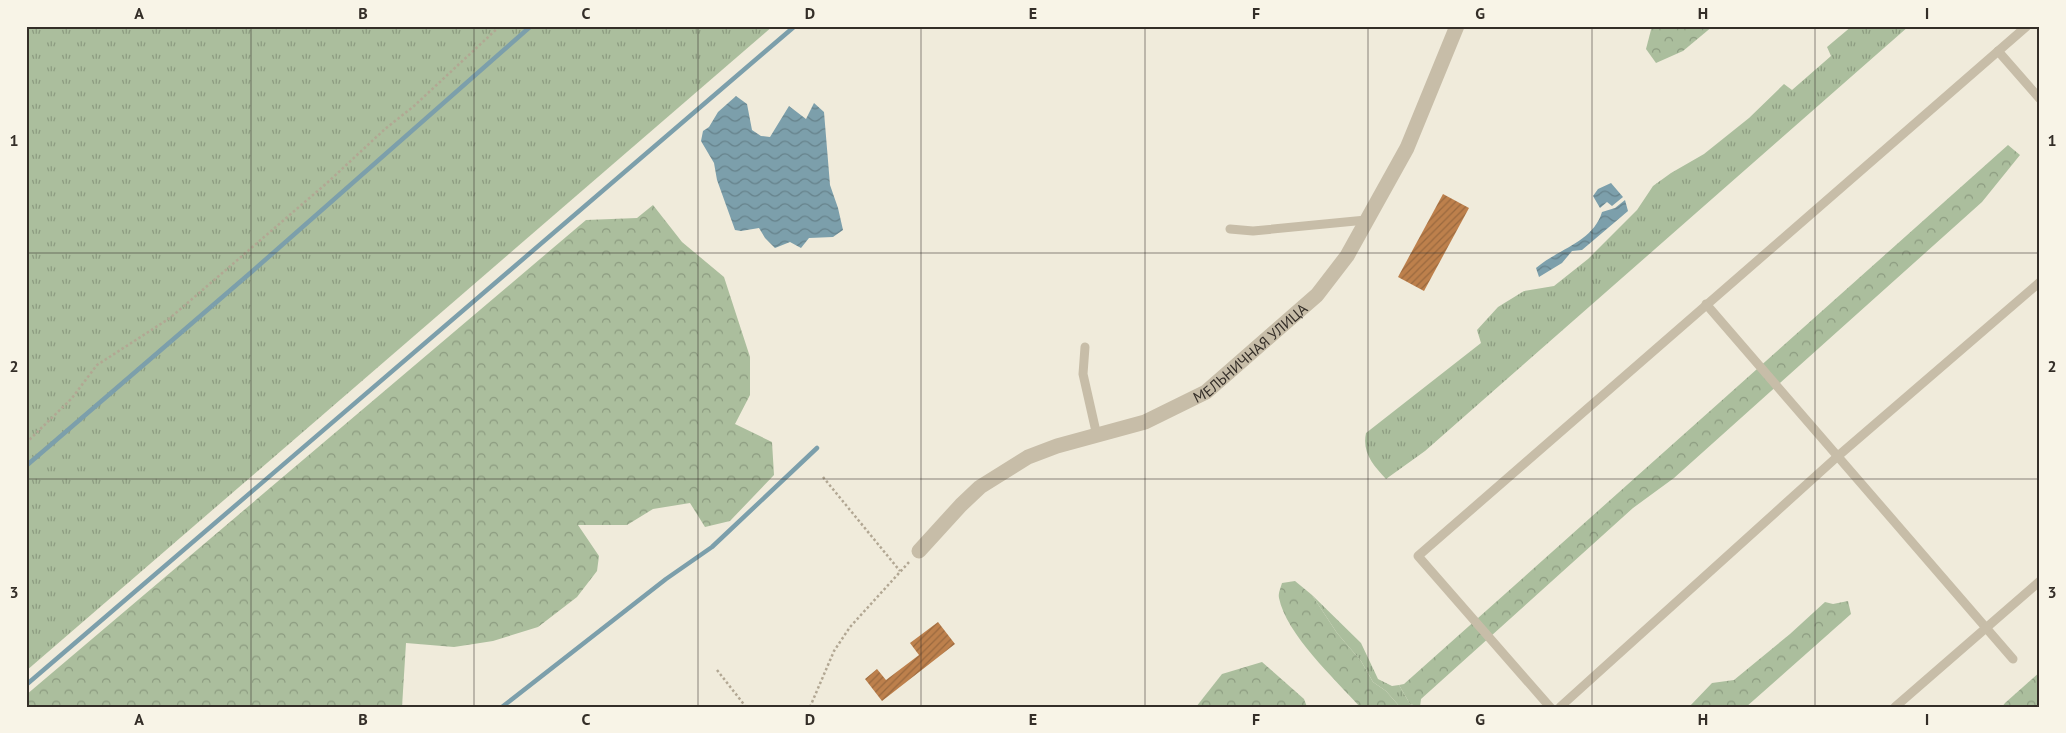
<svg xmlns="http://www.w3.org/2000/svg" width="2066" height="733" font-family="'PT Sans',sans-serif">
<defs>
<pattern id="grass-tufts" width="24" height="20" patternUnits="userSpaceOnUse" patternTransform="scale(1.25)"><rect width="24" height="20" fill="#abbe9d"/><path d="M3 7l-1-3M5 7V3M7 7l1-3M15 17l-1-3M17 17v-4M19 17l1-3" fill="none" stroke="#8c9b80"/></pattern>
<pattern id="forest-crowns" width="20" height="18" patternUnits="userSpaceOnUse" patternTransform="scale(1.25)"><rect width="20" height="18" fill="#abbe9d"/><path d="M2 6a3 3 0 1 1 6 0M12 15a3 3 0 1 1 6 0" fill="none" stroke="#8c9b80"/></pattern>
<pattern id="water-waves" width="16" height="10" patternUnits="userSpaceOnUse" patternTransform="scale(1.25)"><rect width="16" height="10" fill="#7c9fab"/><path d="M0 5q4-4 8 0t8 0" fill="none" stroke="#66828b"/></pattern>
<pattern id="building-hatch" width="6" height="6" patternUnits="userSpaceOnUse" patternTransform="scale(1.25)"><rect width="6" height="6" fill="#bd804c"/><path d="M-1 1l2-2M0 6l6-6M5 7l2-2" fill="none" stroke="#9a693f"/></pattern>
</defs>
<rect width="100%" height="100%" fill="#f0ebdb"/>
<g fill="url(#grass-tufts)">
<polygon points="26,26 773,26 26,671"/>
<path d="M1852 26H1909L1425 451 1386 479C1373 465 1362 453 1366 433L1481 343 1477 330 1498 307 1524 291 1554 286 1588 259 1637 210 1653 186 1671 173 1704 154 1749 118 1784 84 1792 90 1831 56 1827 47Z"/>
<polygon points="1312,595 1361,643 1378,679 1392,686 1399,685 1410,704 1419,707 1400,707 1386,691 1373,682 1361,661 1337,633"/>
</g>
<g fill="url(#forest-crowns)">
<polygon points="1652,26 1713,26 1683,51 1656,63 1646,49"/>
<polygon points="2008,145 2020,155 1982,202 1674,478 1633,508 1421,699 1420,707 1410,704 1399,685 1404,684"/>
<polygon points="653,205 682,242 724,277 750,357 750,395 735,424 772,442 774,475 730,521 705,527 690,503 653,509 627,525 578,525 599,556 597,571 577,597 538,627 493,641 454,647 406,643 402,707 26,707 26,695 586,220 637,218"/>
<path d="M1295 581 1312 595 1337 633 1361 661 1373 682 1386 691 1400 707H1360C1335 679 1286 634 1279 598 1278 593 1281 587 1282 583Z"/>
<polygon points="1848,601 1851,614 1746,707 1689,707 1712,683 1734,680 1790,634 1825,602 1833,604"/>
<polygon points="1262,662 1304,699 1307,707 1196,707 1222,674"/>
<polygon points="2040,672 2040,707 2002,707 2005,703"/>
</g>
<g fill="url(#water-waves)">
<polygon points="736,96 747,104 752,130 761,136 770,137 789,106 806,119 814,103 824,112 830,185 838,208 843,230 833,237 809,238 801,248 790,242 775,248 765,238 759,228 741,231 735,230 717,180 714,163 701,141 703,131 709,127 718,112"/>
<polygon points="1611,183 1623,197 1612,206 1607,202 1600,208 1593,196 1598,189"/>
<path d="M1625 200 1628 211 1582 250 1572 251 1562 263 1539 277 1536 268C1558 249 1593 242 1602 212L1615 208Z"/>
</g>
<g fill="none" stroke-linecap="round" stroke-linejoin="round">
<g stroke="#7c9fab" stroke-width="4.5">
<polyline points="26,466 248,275 531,26"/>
<polyline points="26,685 795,26"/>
<polyline points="502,707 666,579 712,547 817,448"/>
</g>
</g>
<g fill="url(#building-hatch)">
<polygon points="1443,194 1469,208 1424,291 1398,277"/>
<polygon points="938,622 955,644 882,701 865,679 877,669 886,680 919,655 910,643"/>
</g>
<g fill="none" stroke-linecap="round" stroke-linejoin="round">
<g stroke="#b2a793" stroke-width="2.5" stroke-dasharray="2.5 2.5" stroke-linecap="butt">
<polyline points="26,443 72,398 97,365 170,318 328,182 385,129 414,106 500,26"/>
<polyline points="823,477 900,571"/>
<polyline points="717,670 746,707"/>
<polyline points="810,707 834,651 850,627 910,561"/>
</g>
<g stroke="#c7bda8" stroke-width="9">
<polyline points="1998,51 2040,99"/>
<polyline points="1230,229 1253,231 1366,220"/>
<polyline points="1706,304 2013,659"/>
<polyline points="1085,347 1083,374 1097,436"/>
<polyline points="1550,707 1418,556 2027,26"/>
<polyline points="1560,707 1838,456 2040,282"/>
<polyline points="1895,707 2040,581"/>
</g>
<path stroke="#c7bda8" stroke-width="15" id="s1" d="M919 551 961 505 980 487 1028 457 1057 446 1145 422 1206 392 1317 295 1347 256 1407 148 1457 26"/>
</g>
<path fill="none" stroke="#342e28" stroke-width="1" stroke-opacity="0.55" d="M251 26V707M474 26V707M698 26V707M921 26V707M1145 26V707M1368 26V707M1592 26V707M1815 26V707M26 253H2040M26 479H2040"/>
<g text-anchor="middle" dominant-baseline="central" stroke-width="5" stroke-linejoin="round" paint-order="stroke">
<g font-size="15" fill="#342e28" stroke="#f8f4e7">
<text stroke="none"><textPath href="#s1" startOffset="394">МЕЛЬНИЧНАЯ УЛИЦА</textPath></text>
</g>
</g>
<rect width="2066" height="733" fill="none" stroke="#f8f4e7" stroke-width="55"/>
<rect x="28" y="28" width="2010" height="678" fill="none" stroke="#342e28" stroke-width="2"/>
<g font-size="16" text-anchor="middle" font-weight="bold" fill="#342e28">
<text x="139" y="19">A</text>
<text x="363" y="19">B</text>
<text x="586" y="19">C</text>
<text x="810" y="19">D</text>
<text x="1033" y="19">E</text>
<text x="1256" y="19">F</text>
<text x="1480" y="19">G</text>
<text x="1703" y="19">H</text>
<text x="1927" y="19">I</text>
<text x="14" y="146">1</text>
<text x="2052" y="146">1</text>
<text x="14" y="372">2</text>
<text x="2052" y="372">2</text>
<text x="14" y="598">3</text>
<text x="2052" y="598">3</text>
<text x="139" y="725">A</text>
<text x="363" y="725">B</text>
<text x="586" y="725">C</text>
<text x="810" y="725">D</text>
<text x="1033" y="725">E</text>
<text x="1256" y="725">F</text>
<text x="1480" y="725">G</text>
<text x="1703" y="725">H</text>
<text x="1927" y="725">I</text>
</g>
</svg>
